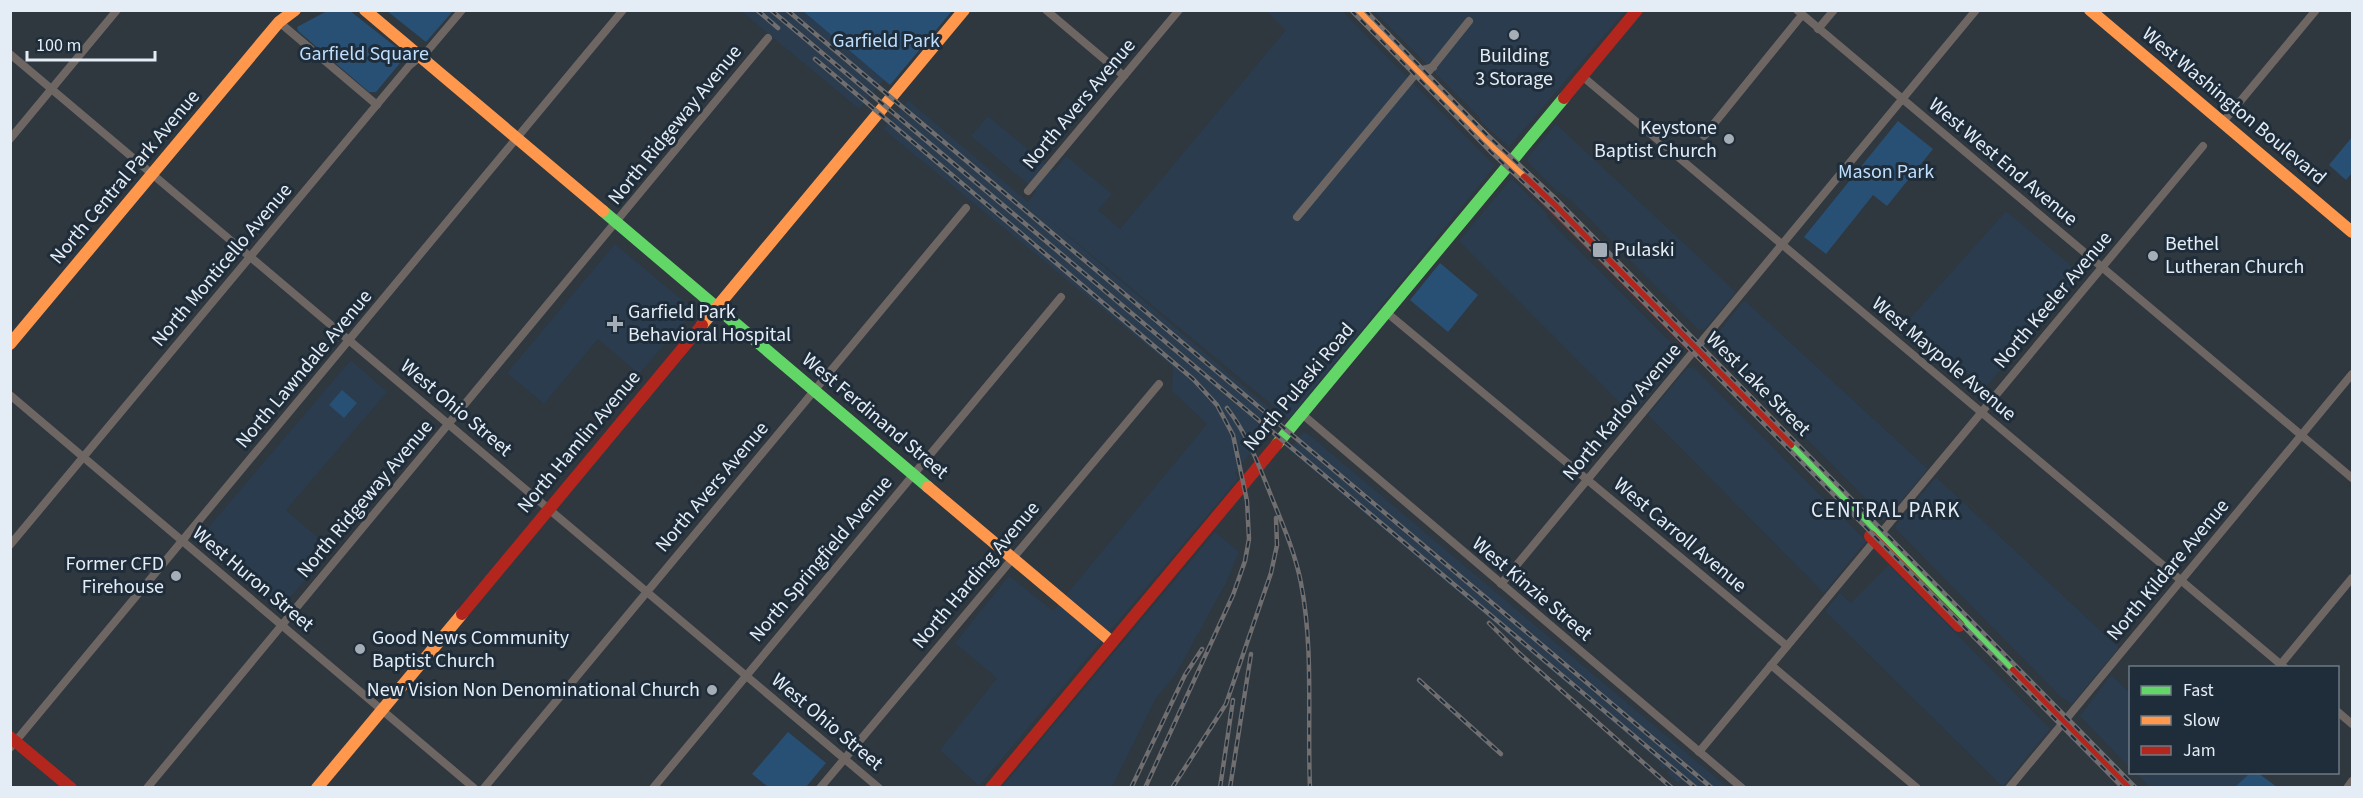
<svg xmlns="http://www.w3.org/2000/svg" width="2363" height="798" font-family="'Source Sans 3',sans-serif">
<rect width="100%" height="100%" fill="#2f373f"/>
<g fill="#2a3c4e">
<polygon points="741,11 803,11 884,80 859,109"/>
<polygon points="1267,11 1342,11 1495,166 1289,419 1040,212 1281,418 1238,468 1235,473 1238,479 979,786 940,750 997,678 955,643 1009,576 1053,611 1207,424 1172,391 1173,367 883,129 908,100 1028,202 1036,191 971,136 988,116 1054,171 1066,156 1112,194 1098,210 1120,229 1286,30"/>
<polygon points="1374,11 1625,11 1509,147 1481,122 1480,118"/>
<polygon points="1556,124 1736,292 1705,329 1699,330 1572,201 1558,192 1528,162 1527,158"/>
<polygon points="1510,180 1513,180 1547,214 1547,218 1679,351 1679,360 1632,415 1459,241"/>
<polygon points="2006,211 2081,274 1985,388 1907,322"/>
<polygon points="615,244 694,310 639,374 598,339 544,404 507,373"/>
<polygon points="1744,300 1928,469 1888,517 1885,518 1711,342"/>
<polygon points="351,360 387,392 286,510 331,549 283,606 201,536"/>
<polygon points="1693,367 1866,541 1824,593 1648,415 1687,368"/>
<polygon points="1303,432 1307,433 1727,787 1690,787 1681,780 1678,783 1667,773 1669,770 1665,767 1663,769 1659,766 1661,763 1289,450"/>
<polygon points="1936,477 2119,648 2072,704 2061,697 1896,529 1896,525"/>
<polygon points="1215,532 1239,552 1227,581 1176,674 1156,698 1112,787 1002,787"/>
<polygon points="1889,565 2050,729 2003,787 1825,611 1840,593 1851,603"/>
<polygon points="2111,675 2130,693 2130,768 2080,716"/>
<polygon points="2135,773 2250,773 2235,788 2150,787"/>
</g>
<g fill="#285074">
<polygon points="327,11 350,11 401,51 405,57 376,92 369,92 298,31 297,27"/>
<polygon points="387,11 453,11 426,42"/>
<polygon points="803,11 952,11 890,85"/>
<polygon points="1898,121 1933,149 1887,206 1873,195 1826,254 1804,237"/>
<polygon points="2352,137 2352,173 2346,180 2329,165"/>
<polygon points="1440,263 1478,295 1448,332 1410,300"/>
<polygon points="342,390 357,403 344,418 329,405"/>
<polygon points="788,732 826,763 806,787 768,787 752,774"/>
<polygon points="2250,773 2258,773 2277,787 2235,787"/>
</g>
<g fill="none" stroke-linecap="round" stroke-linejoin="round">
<g stroke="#6e6663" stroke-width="8">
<polyline points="1046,10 1124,76"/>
<polyline points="1797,10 2352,478"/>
<polyline points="279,22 377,105"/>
<polyline points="1818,29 1834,10"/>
<polyline points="10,54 879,788"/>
<polyline points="1429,71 1469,21"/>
<polyline points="1582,76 2285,668"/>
<polyline points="2223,122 2316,10"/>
<polyline points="1704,136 1802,15"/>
<polyline points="10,139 117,10"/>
<polyline points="1028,191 1179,10"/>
<polyline points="1297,217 1418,71 1433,67"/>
<polyline points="1386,312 1787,646"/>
<polyline points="10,395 474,788"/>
<polyline points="1302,414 1742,788"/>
<polyline points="10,545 409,66 429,49 462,10"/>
<polyline points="1501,584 1976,10"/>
<polyline points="2281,664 2352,578"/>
<polyline points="1771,665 1917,788"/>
<polyline points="2338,712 2352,724"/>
<polyline points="10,748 623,10"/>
<polyline points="1699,752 2203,146"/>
<polyline points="147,788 768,38"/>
<polyline points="484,788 966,208"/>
<polyline points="653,788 1061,297"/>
<polyline points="820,788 1159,384"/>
<polyline points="2009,788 2352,374"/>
<polyline points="2347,788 2352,781"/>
</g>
<g stroke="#63d668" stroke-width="12">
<polyline points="603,211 928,487"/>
<polyline points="1789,443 2015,672"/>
<polyline points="1277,444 1564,98"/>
</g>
<g stroke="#ff974d" stroke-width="12">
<polyline points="365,10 603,211"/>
<polyline points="1357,10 1526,179"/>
<polyline points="2090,10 2352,232"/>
<polyline points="702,325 964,10"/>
<polyline points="10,344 279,22 295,10"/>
<polyline points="928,487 1112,642"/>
<polyline points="317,788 462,614"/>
</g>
<g stroke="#b3261e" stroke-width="12">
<polyline points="1564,98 1637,10"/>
<polyline points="1526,179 1789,443"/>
<polyline points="1870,536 1959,626"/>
<polyline points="462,614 702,325"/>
<polyline points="2015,672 2129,788"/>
<polyline points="10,737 71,788"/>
<polyline points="991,788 1277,444"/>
</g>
<g stroke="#706e6f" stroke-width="4.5">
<g id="rail">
<polyline points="757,10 778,28"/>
<polyline points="771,10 1696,788"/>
<polyline points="787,10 1712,788"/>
<polyline points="1351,10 1491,152 1552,209 2123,788"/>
<polyline points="1365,10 1486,134 1556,199 2136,788"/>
<polyline points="815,59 1193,379 1217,405 1233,435 1247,501 1249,539 1245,561 1233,595 1145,788"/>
<path d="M1227 408C1247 434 1258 463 1270 493 1282 523 1295 552 1301 583 1314 651 1307 719 1310 788"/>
<polyline points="1489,623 1520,654 1672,788"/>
<polyline points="1419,680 1501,754"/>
<polyline points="1131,788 1185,675 1202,649"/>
<polyline points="1172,788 1226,704 1271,573 1277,545 1276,518"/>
<polyline points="1220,788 1233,700"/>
<polyline points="1230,788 1251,654"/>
</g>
</g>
<use href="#rail" stroke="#1f2d3a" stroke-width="2" stroke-dasharray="7" stroke-linecap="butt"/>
</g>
<g fill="#a5adb6" stroke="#1f2d3a" stroke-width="2">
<circle cx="1514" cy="35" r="6"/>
<circle cx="1729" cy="139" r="6"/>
<rect x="1592" y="242" width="16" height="16" rx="3"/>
<circle cx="2153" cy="256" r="6"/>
<path d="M612 315h6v6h6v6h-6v6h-6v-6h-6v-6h6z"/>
<circle cx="176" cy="576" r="6"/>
<circle cx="360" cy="649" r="6"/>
<circle cx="712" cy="690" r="6"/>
</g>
<g text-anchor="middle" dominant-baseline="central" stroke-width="6" stroke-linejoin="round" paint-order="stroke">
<g font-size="20" fill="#bfdfff" stroke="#1f2d3a">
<text x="886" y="41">Garfield Park</text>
<text x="364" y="54">Garfield Square</text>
<text x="1886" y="172">Mason Park</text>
</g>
<g font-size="20" fill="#e4edf6" stroke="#1f2d3a" text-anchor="start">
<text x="1514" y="56" text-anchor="middle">Building<tspan x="1514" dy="23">3 Storage</tspan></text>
<text x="1717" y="128" text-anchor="end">Keystone<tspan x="1717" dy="23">Baptist Church</tspan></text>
<text x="2165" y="244">Bethel<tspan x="2165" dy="23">Lutheran Church</tspan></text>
<text x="1614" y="250">Pulaski</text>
<text x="628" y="312">Garfield Park<tspan x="628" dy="23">Behavioral Hospital</tspan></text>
<text x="164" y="564" text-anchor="end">Former CFD<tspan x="164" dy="23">Firehouse</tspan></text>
<text x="372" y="638">Good News Community<tspan x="372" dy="23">Baptist Church</tspan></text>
<text x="700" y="690" text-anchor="end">New Vision Non Denominational Church</text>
</g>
<g font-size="20" fill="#e4edf6" stroke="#1f2d3a">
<text transform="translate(1079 104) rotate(-50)">North Avers Avenue</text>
<text transform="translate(2234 106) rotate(40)">West Washington Boulevard</text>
<text transform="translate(675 125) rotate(-51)">North Ridgeway Avenue</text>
<text transform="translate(2003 162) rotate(40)">West West End Avenue</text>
<text transform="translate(125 177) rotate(-50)">North Central Park Avenue</text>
<text transform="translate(222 265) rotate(-50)">North Monticello Avenue</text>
<text transform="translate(2053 300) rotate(-50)">North Keeler Avenue</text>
<text transform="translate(1944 359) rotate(40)">West Maypole Avenue</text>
<text transform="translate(304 369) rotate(-50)">North Lawndale Avenue</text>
<text transform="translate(1758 384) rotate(45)">West Lake Street</text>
<text transform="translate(1299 387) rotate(-50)">North Pulaski Road</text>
<text transform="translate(456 408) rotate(40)">West Ohio Street</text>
<text transform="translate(1622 412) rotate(-50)">North Karlov Avenue</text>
<text transform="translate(875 416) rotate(40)">West Ferdinand Street</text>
<text transform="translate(579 442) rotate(-50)">North Hamlin Avenue</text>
<text transform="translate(712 487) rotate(-50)">North Avers Avenue</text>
<text transform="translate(365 499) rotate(-50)">North Ridgeway Avenue</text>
<text transform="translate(1680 535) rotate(40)">West Carroll Avenue</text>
<text transform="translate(821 559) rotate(-50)">North Springfield Avenue</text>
<text transform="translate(2168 570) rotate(-50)">North Kildare Avenue</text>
<text transform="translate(976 575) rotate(-50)">North Harding Avenue</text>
<text transform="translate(253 579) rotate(40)">West Huron Street</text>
<text transform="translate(1532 589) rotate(40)">West Kinzie Street</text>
<text transform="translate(827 722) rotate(40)">West Ohio Street</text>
</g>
<g font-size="21" letter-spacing="1.5" fill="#e4edf6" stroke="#1f2d3a">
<text x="1886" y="510">CENTRAL PARK</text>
</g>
</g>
<rect width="2363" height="798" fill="none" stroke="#e4edf6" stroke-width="24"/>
<rect x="2129" y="666" width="210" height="108" fill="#1f2d3a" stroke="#6e7a85" stroke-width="1.5"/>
<rect x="2141" y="686" width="30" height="9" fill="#63d668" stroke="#6e7a85" stroke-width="1.5"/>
<text x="2183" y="696" font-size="18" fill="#e4edf6">Fast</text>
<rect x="2141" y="716" width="30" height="9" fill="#ff974d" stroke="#6e7a85" stroke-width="1.5"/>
<text x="2183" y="726" font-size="18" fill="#e4edf6">Slow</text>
<rect x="2141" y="746" width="30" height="9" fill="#b3261e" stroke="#6e7a85" stroke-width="1.5"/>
<text x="2183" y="756" font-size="18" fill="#e4edf6">Jam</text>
<path d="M27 51v9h128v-9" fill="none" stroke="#e4edf6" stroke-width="3"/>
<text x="36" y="51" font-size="18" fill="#e4edf6" stroke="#1f2d3a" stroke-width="4.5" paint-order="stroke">100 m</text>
</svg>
